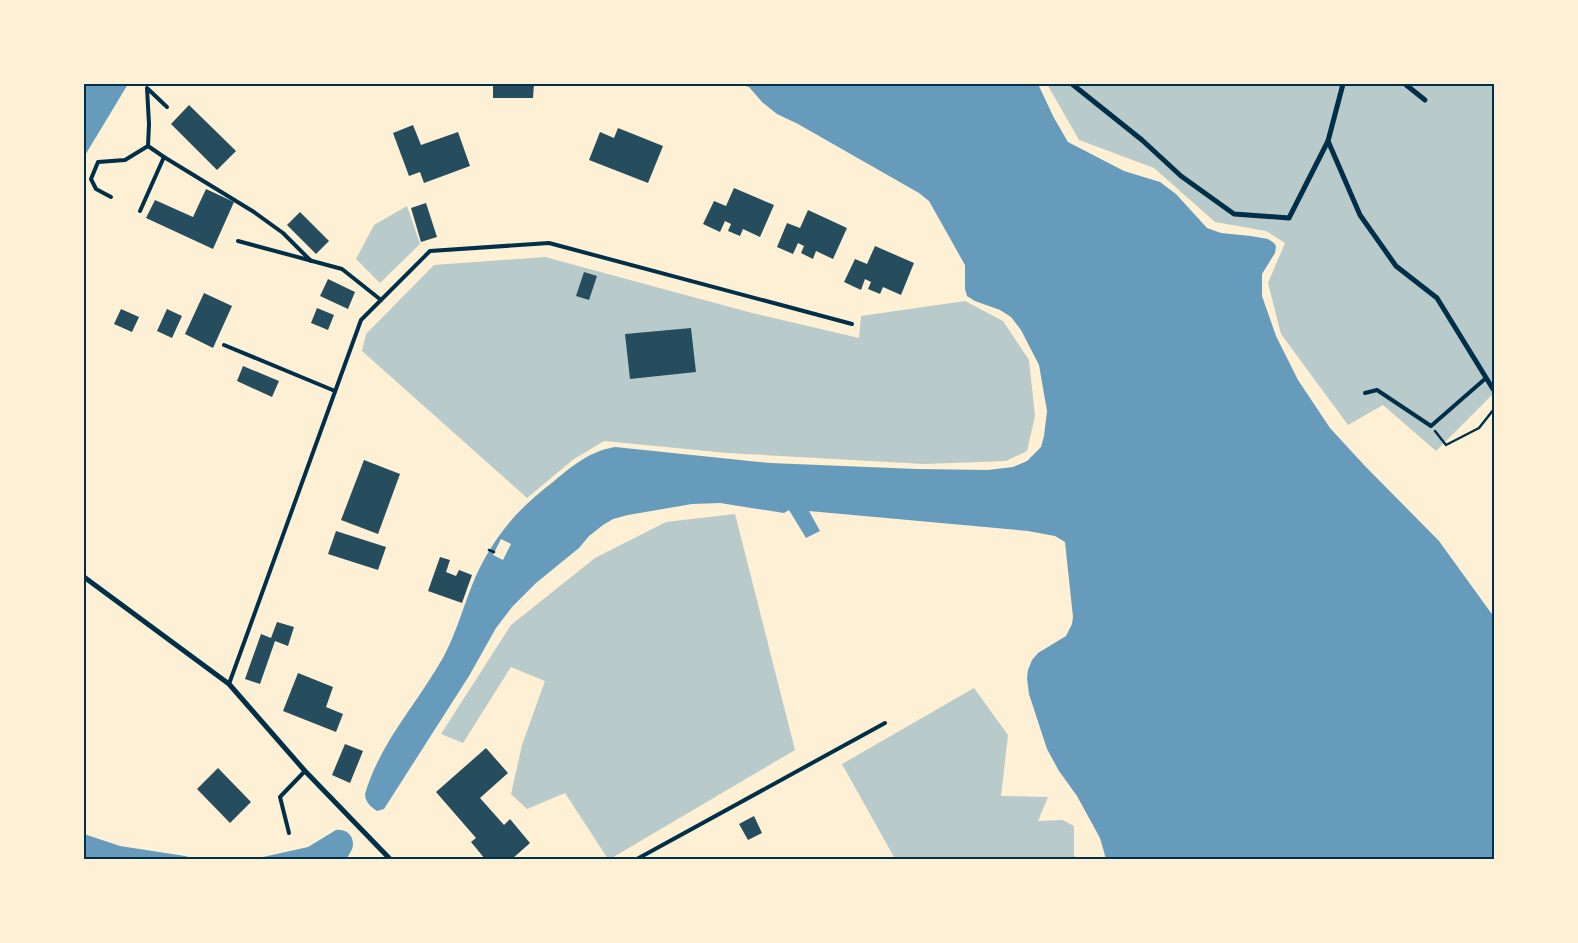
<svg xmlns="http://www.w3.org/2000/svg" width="1578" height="943" font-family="Overpass,sans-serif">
<rect width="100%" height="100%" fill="#fdf0d5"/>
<g fill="#b9caca">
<polygon points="1047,84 1494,84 1494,393 1436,451 1383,405 1348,425 1281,334 1268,283 1285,243 1266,231 1215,222 1154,168 1079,140"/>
<polygon points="407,206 420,244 380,283 356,259 374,225"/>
<polygon points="545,257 752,313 859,338 861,316 965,301 1003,321 1029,360 1035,416 1027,451 1006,461 924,464 727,453 604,441 574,459 527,498 362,351 366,334 434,265"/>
<polygon points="735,514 795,750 610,859 608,859 565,793 527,809 511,794 522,745 545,681 511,667 463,743 441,734 511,625 595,558 666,522"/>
<polygon points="974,688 1008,735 1001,796 1048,797 1038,821 1063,820 1074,826 1074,855 1076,859 895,859 842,764"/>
</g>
<g fill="#669bbc">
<polygon points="84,84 128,84 84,157"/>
<path d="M738 84H1038L1054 118 1068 142 1124 171 1160 182 1176 194 1207 228 1221 233 1251 236 1268 239 1274 243 1276 246 1275 253 1262 274V296L1276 336 1298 380 1330 428 1364 465 1439 541 1494 617V859H1106L1100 838 1077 796 1059 771 1047 749 1029 694 1027 678 1028 670 1032 660 1038 653 1066 636 1072 624 1073 617 1065 542 1055 536 1028 531 809 511 820 531 806 538 789 510 784 513 720 503 692 504 628 515 613 519 603 525 589 536 579 548 536 583 512 607 496 628 469 676 384 809 377 811C371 807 365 802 365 794 380 742 418 703 444 656 457 631 464 604 475 578 487 551 505 524 527 504 535 496 544 489 553 482 572 466 590 451 615 447L770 463 917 469 988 470 1013 467 1027 461 1041 447 1044 436 1047 411 1039 365 1021 330 1011 317 1000 310 975 301 967 296 965 289V265L929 201 919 193 798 124 777 114 762 102 749 87Z"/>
<path d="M336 830C345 829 353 834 353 844 353 849 349 855 346 859H254L308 847Z"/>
<polygon points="84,834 120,846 185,856 195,859 84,859"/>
</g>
<polygon fill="#fdf0d5" points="501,539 511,544 503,560 493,555"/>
<g fill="#264d5e">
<polygon points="493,84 534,84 533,98 493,98"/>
<polygon points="189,105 236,151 217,170 171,124"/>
<polygon points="413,125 421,145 458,132 470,166 424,183 420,172 409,176 393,133"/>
<polygon points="618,128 663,146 648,183 589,160 600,132 614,138"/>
<polygon points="734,188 774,205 760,237 743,229 740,236 728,231 731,224 725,221 720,232 703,224 714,201 726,206"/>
<polygon points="206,189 234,202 213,249 146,218 155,200 193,217"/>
<polygon points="426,203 437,237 421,242 411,208"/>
<polygon points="808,210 847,228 833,259 816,251 813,259 801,253 804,246 798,243 793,254 777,247 787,223 800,228"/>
<polygon points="300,212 329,241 316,254 287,225"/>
<polygon points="875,246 914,263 901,295 883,287 880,294 868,289 871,282 865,279 861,290 844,282 855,259 867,264"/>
<polygon points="584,272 597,276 589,300 576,296"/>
<polygon points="328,279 355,292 348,309 320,296"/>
<polygon points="204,293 232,306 213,348 185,334"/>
<polygon points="317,308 334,315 328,330 311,323"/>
<polygon points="121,309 139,317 132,332 114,324"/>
<polygon points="167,309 182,316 172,338 157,331"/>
<polygon points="691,328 696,372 630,379 625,334"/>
<polygon points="243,366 279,381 272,397 237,381"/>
<polygon points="364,460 400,474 378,534 341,520"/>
<polygon points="336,531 386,547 378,570 328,554"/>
<polygon points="440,557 450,560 446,572 456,576 459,570 472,575 462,603 428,591"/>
<polygon points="277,622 294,627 288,646 275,641 260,684 245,679 261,634 271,638"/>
<polygon points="298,673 333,687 326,707 343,714 336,732 283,711"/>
<polygon points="345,744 363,751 350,783 332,775"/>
<polygon points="486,748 508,773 480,798 504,825 510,819 530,843 512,859 485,859 471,842 476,838 436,792"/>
<polygon points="218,768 251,802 230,823 197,789"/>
<polygon points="754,816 762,833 748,840 739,824"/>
</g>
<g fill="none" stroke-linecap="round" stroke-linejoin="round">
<g stroke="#003049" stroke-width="2.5">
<polyline points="1435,431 1446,445 1479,428 1494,409"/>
<polyline points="489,550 494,552"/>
</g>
<g stroke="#003049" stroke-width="4">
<polyline points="164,157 148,146 149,124 147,88 167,107"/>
<polyline points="111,197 96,189 91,179 98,162 125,160 148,146"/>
<polyline points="140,211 164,157 254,212 283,233 311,261"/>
<polyline points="238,241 342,269 381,300"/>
<polyline points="224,345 335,391"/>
<polyline points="1365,393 1377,390 1431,426 1486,378"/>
<polyline points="229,684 361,320 430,251 549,243 852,324"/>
<polyline points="289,833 280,797 305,771"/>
<polyline points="637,859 885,723"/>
</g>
<g stroke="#003049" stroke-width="5">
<polyline points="1072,84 1142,140 1181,176 1234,214 1289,218 1328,141 1343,84"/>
<polyline points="1405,84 1425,100"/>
<polyline points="1328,141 1360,215 1396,266 1437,298 1493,389"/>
<polyline points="84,577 229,684 305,771 390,859"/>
</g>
</g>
<rect width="1578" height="943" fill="none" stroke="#fdf0d5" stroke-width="170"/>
<rect x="85" y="85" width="1408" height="773" fill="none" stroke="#003049" stroke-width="2"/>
</svg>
